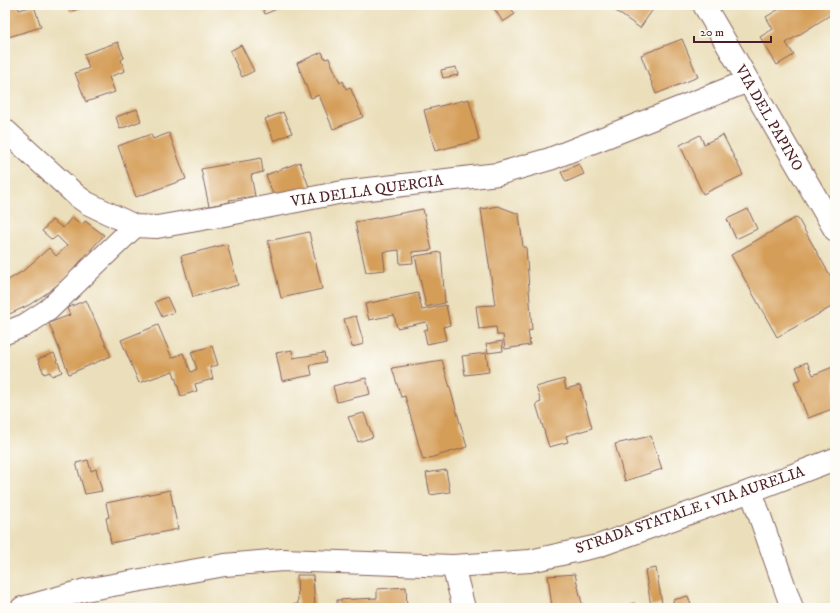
<svg xmlns="http://www.w3.org/2000/svg" width="840" height="613" font-family="'IM FELL DW Pica',serif">
<rect width="100%" height="100%" fill="#fdfcf7"/>
<filter id="ink" filterUnits="userSpaceOnUse"><feTurbulence type="fractalNoise" baseFrequency=".025" numOctaves="2"/><feDisplacementMap in="SourceGraphic" scale="8" xChannelSelector="R" yChannelSelector="G"/><feConvolveMatrix kernelMatrix="1 2 1 2 8 2 1 2 1" color-interpolation-filters="sRGB"/></filter>
<filter id="wash" filterUnits="userSpaceOnUse"><feTurbulence type="fractalNoise" baseFrequency=".012" numOctaves="4" result="noise"/><feDisplacementMap in="SourceGraphic" scale="16" xChannelSelector="R" yChannelSelector="G"/><feGaussianBlur stdDeviation="0.9" result="paint"/><feColorMatrix in="noise" values="0 0 0 0 0 0 0 0 0 0 0 0 0 0 0 0 0 1.4 0 .05"/><feComposite in="paint" operator="in"/></filter>
<g filter="url(#wash)">
<rect width="100%" height="100%" fill="#ebdfbb"/>
<g id="blocks">
<g fill="#d59e59">
<polygon points="12,5 17,5 19,10 34,6 41,27 5,38 5,7"/>
<polygon points="68,5 89,5 70,12"/>
<polygon points="261,5 286,5 265,14"/>
<polygon points="492,5 509,5 515,14 503,22"/>
<polygon points="607,5 656,5 640,28"/>
<polygon points="786,5 835,5 835,12 786,43 794,55 777,65 760,37 773,29 766,17"/>
<polygon points="682,39 698,77 656,94 641,55"/>
<polygon points="118,42 124,58 121,60 125,71 109,77 115,92 86,102 75,73 89,68 84,54"/>
<polygon points="241,45 254,71 242,77 230,51"/>
<polygon points="322,52 325,59 329,58 340,83 343,81 346,89 350,87 363,117 333,129 319,95 311,98 297,63"/>
<polygon points="456,67 458,75 443,78 441,70"/>
<polygon points="469,99 479,140 435,151 424,110"/>
<polygon points="137,109 141,121 120,129 116,117"/>
<polygon points="283,112 292,133 274,141 265,119"/>
<polygon points="169,133 186,179 136,197 118,146 151,134 153,139"/>
<polygon points="700,135 704,144 723,135 743,175 703,194 680,145"/>
<polygon points="261,158 263,172 251,175 255,196 229,200 230,202 209,206 201,169"/>
<polygon points="300,162 309,187 275,200 266,175"/>
<polygon points="579,164 584,174 566,182 561,172"/>
<polygon points="498,206 519,214 523,247 526,247 532,330 528,331 530,345 505,349 503,335 497,335 496,327 479,329 476,306 495,305 481,209"/>
<polygon points="423,209 432,250 412,252 413,263 400,264 399,250 383,252 385,270 366,272 355,222"/>
<polygon points="748,209 757,229 736,239 727,219"/>
<polygon points="72,217 82,225 85,221 104,235 64,280 44,295 29,305 5,316 5,282 23,271 49,248 56,256 67,246 57,236 52,240 42,231 52,220 63,228"/>
<polygon points="797,217 835,284 835,305 777,337 731,255"/>
<polygon points="309,232 322,289 281,298 268,241"/>
<polygon points="227,244 238,285 193,297 181,256"/>
<polygon points="441,252 445,303 426,307 415,256"/>
<polygon points="418,293 422,310 446,305 450,325 443,327 446,340 427,344 424,330 428,329 426,322 397,328 394,315 369,320 365,304"/>
<polygon points="167,297 174,312 162,317 155,302"/>
<polygon points="86,300 111,356 69,374 49,323 70,315 67,308"/>
<polygon points="356,316 364,344 352,347 344,319"/>
<polygon points="158,325 172,358 183,353 191,372 197,369 191,352 212,346 218,365 210,367 213,379 195,384 197,391 181,396 173,371 139,383 121,340"/>
<polygon points="502,341 503,351 488,353 486,344"/>
<polygon points="292,350 293,358 324,353 326,362 310,365 312,375 282,381 276,353"/>
<polygon points="54,353 62,372 52,376 50,372 44,374 38,359"/>
<polygon points="486,353 489,372 465,375 462,356"/>
<polygon points="442,360 467,447 423,460 405,396 401,397 392,368"/>
<polygon points="807,362 813,375 835,366 835,408 808,418 794,382 801,379 796,367"/>
<polygon points="366,378 370,394 337,402 333,386"/>
<polygon points="564,379 566,389 580,385 592,428 566,436 568,442 549,447 536,404 541,402 536,387"/>
<polygon points="364,413 373,437 358,442 348,417"/>
<polygon points="651,436 662,469 625,481 615,444"/>
<polygon points="88,460 91,471 96,469 102,491 85,494 76,463"/>
<polygon points="446,470 450,492 430,495 426,473"/>
<polygon points="170,490 178,529 111,543 106,518 109,517 106,503"/>
<polygon points="656,568 662,604 651,606 645,570"/>
<polygon points="575,574 583,608 552,608 548,576"/>
<polygon points="297,575 313,575 315,608 270,608 270,606 298,604"/>
<polygon points="406,587 407,608 337,608 337,600 377,598 377,589"/>
<polygon points="688,596 692,608 674,608 673,600"/>
<polygon points="634,603 635,608 619,608"/>
</g>
</g>
</g>
<g filter="url(#ink)">
<use href="#blocks" fill-opacity="0" stroke="#82625d" stroke-width="1"/>
<g fill="none" stroke-linecap="round" stroke-linejoin="round">
<g stroke="#82625d" stroke-width="24">
<g id="minor">
<polyline points="704,5 835,230"/>
<polyline points="5,130 77,196 87,203 135,226 157,227 214,217 343,192 498,174 550,159 748,81"/>
<polyline points="5,333 25,325 48,310 135,226"/>
<polyline points="751,491 792,608"/>
<polyline points="453,566 464,608"/>
</g>
</g>
<g stroke="#82625d" stroke-width="24">
<polyline id="major" points="22,608 85,590 225,565 282,560 453,566 530,561 598,546 751,491 835,459"/>
</g>
<use href="#minor" stroke="#fff" stroke-width="22"/>
<use href="#major" stroke="#fff" stroke-width="22"/>
</g>
</g>
<g text-anchor="middle" dominant-baseline="central" stroke-width="3" stroke-linejoin="round" paint-order="stroke">
<g font-size="15" fill="#4a1f2b" stroke="#fdfcf7">
<text transform="translate(769 118) rotate(60)">VIA DEL PAPINO</text>
<text transform="translate(367 191) rotate(-8)">VIA DELLA QUERCIA</text>
<text transform="translate(690 510) rotate(-19)">STRADA STATALE 1 VIA AURELIA</text>
</g>
</g>
<rect width="840" height="613" fill="none" stroke="#fdfcf7" stroke-width="20"/>
<path d="M694 36v6h77v-6" fill="none" stroke="#4a1f2b" stroke-width="2"/>
<text x="700" y="36" font-size="12" fill="#4a1f2b" stroke="#fdfcf7" stroke-width="3" paint-order="stroke">20 m</text>
</svg>
